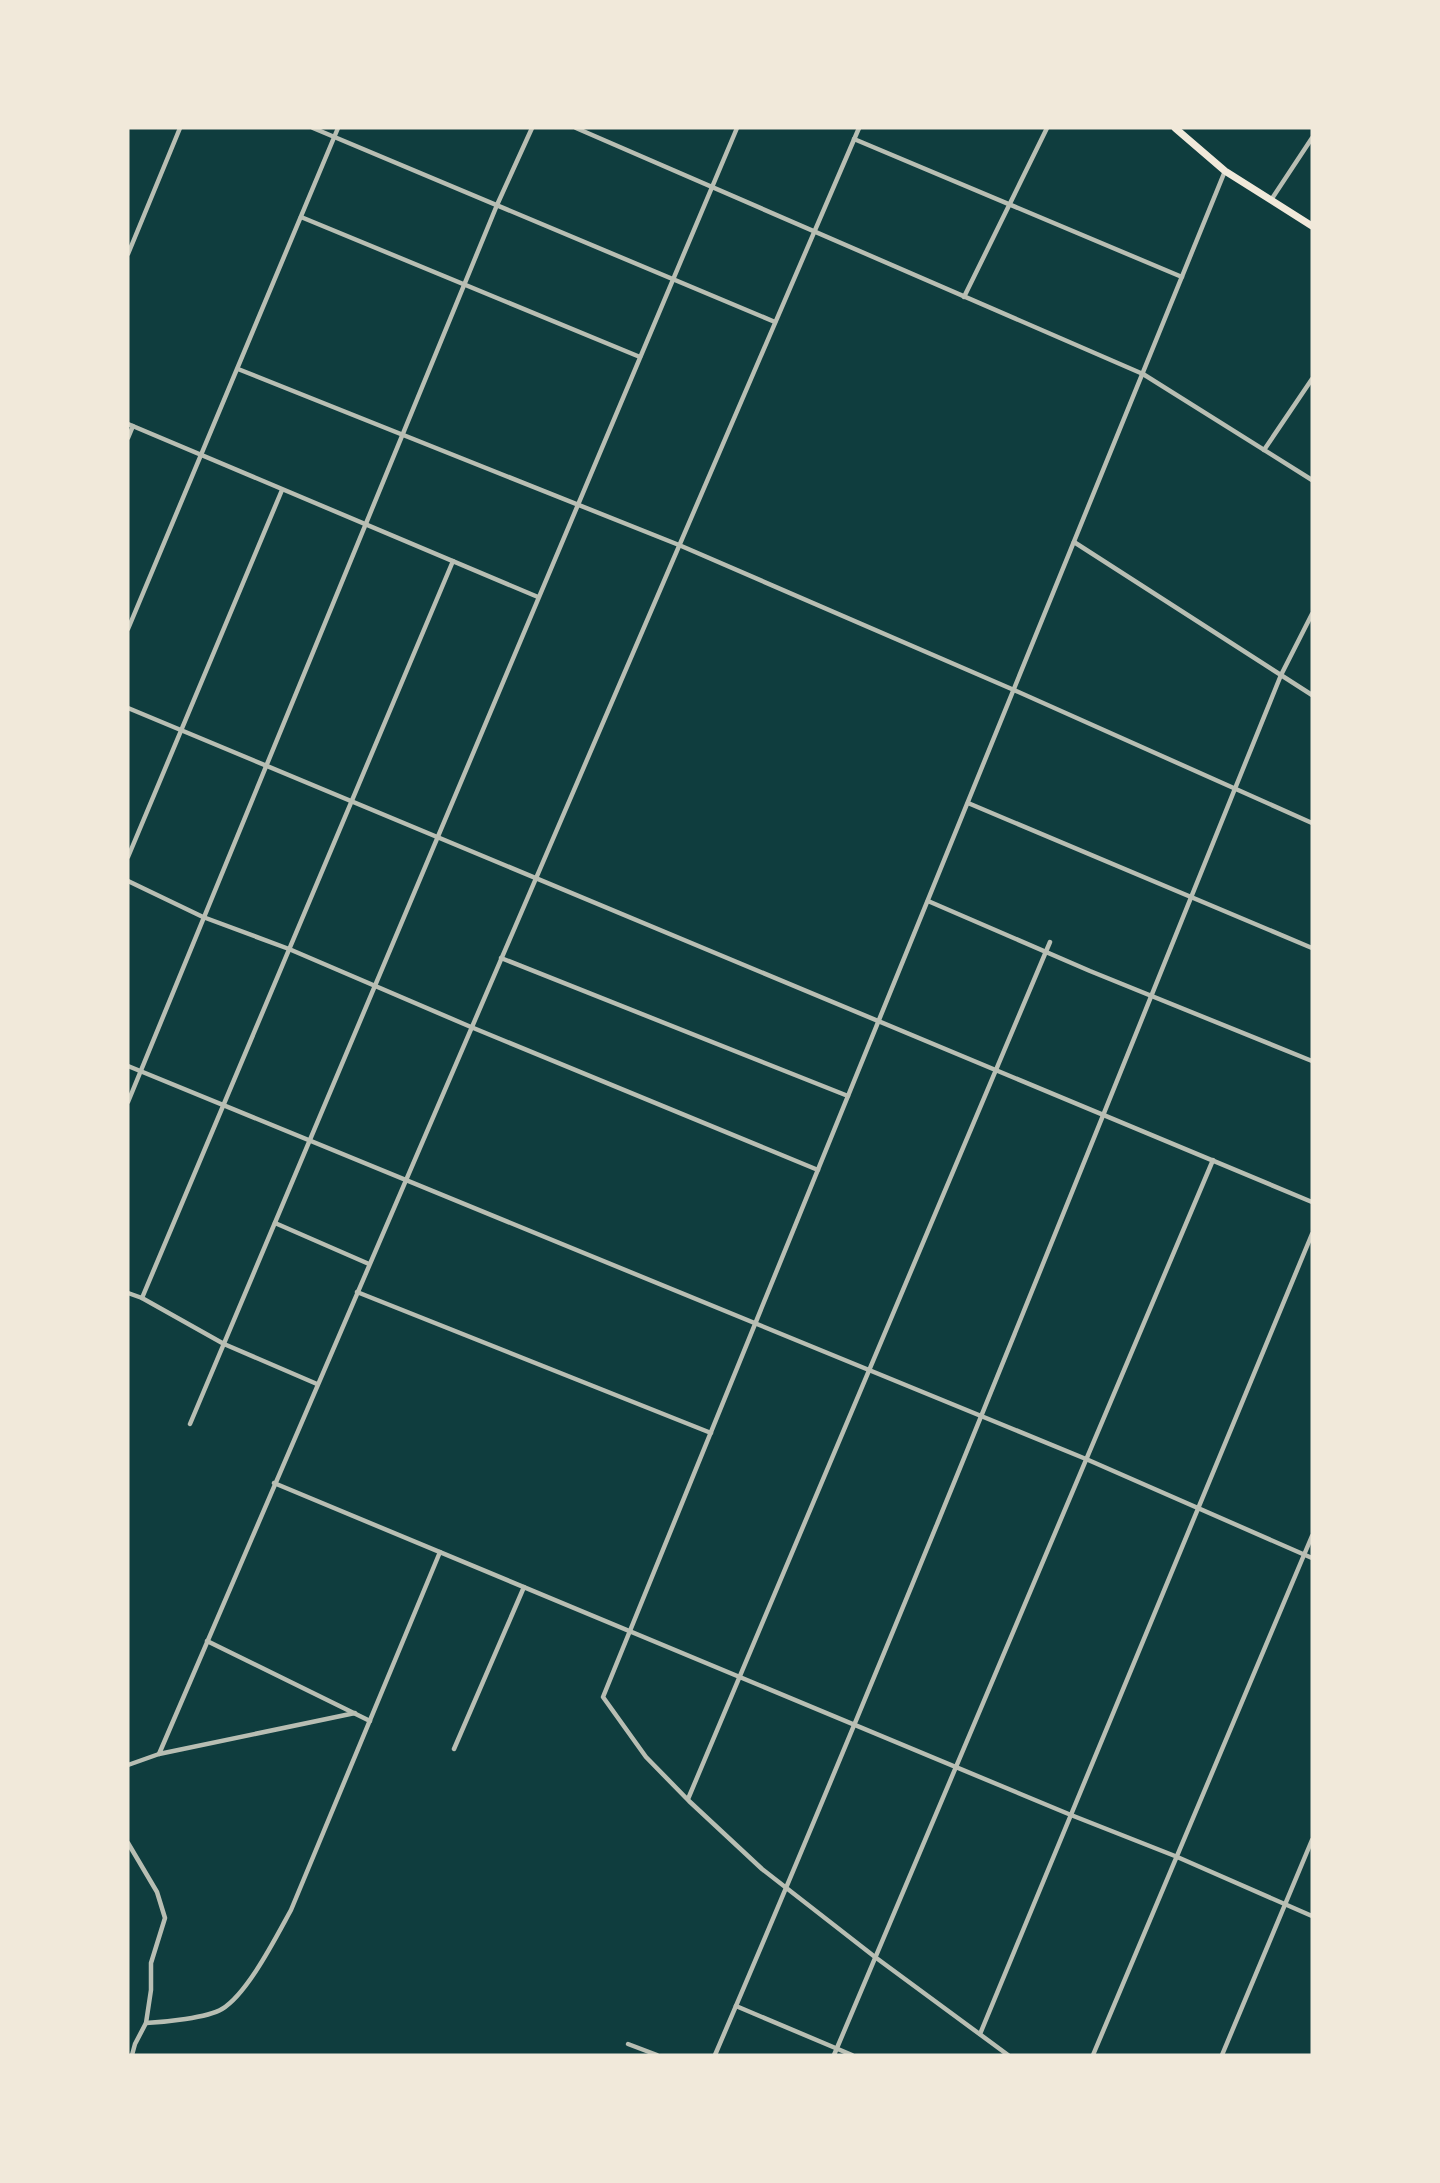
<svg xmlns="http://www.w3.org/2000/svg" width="1440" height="2183" font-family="Raleway,sans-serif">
<rect width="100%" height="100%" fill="#0f3d3e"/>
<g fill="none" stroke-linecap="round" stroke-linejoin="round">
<g stroke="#b8beb3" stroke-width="4.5">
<polyline points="313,128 775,322"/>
<polyline points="576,128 1143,374 1312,480"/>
<polyline points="854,139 1182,277"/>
<polyline points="1271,200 1312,138"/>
<polyline points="301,217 640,357"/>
<polyline points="128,254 180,128"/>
<polyline points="964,297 1047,128"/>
<polyline points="238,369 679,545 1014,690 1312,823"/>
<polyline points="128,424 538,597"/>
<polyline points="128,438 133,426"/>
<polyline points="1264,450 1312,379"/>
<polyline points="1074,542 1312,695"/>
<polyline points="128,629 338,128"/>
<polyline points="128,708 1312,1202"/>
<polyline points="968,803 1312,948"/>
<polyline points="128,857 282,490"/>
<polyline points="128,881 203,917 289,949 471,1027 818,1170"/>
<polyline points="928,901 1090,971 1312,1061"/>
<polyline points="501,958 848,1096"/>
<polyline points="128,1066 1086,1459 1312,1558"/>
<polyline points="128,1102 497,205 532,128"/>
<polyline points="275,1223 369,1264"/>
<polyline points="357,1292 711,1433"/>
<polyline points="128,1293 142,1298 224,1344 317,1384"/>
<polyline points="142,1298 453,561"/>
<polyline points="190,1424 737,128"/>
<polyline points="274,1483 1071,1815 1175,1856 1312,1916"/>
<polyline points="207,1641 370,1721"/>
<polyline points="454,1749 524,1587"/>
<polyline points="159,1754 859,128"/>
<polyline points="128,1765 159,1754 355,1713"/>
<polyline points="688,1799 1050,942"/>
<polyline points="128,1843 157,1892 165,1918 151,1963 151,1990 146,2023 135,2044 132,2055"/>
<polyline points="736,2006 852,2055"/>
<path d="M146 2023C165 2022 207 2018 222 2009 248 1993 276 1937 291 1910L440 1552"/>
<polyline points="980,2034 1312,1234"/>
<polyline points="628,2044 657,2055"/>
<path d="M715 2055C911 1598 1094 1136 1281 675L1312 614"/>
<polyline points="834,2055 1213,1160"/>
<polyline points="1008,2055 875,1957 762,1869 689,1801 646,1757 603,1697 1225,171"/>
<polyline points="1093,2055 1312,1536"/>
<polyline points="1222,2055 1312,1840"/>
</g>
<polyline stroke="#f1e9da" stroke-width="7" points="1175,128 1225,171 1312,226"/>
</g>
<rect width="1440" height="2183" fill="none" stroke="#f1e9da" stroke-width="259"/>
</svg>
